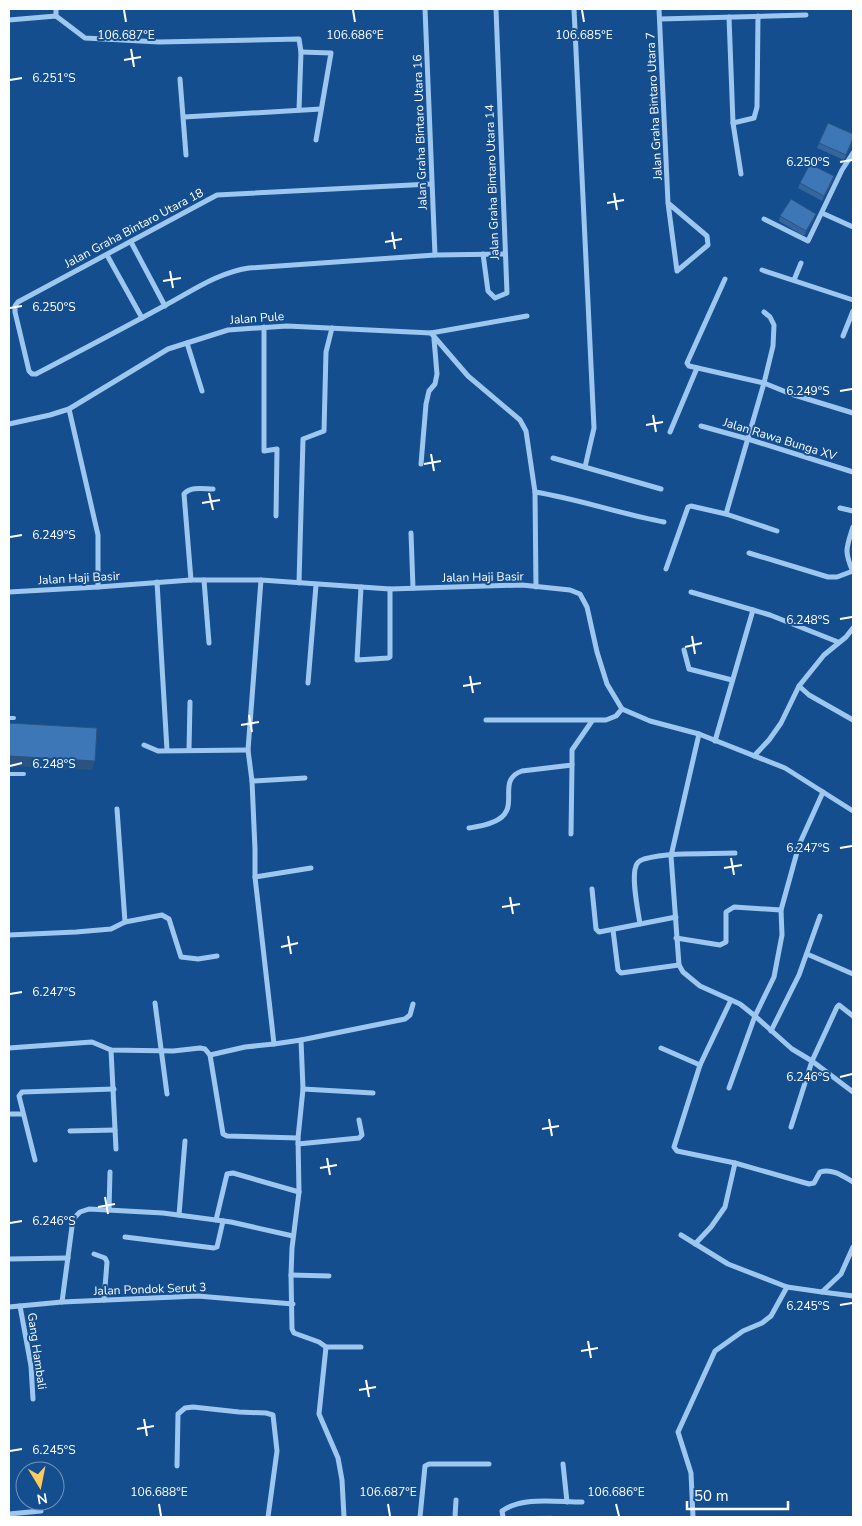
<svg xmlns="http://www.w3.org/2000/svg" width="862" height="1526" font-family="'Nunito Sans',sans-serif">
<rect width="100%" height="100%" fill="#144e8e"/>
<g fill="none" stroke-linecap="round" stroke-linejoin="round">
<g stroke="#9ec7f0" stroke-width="4">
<polyline points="9,718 14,718"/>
<polyline points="9,774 24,774"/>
</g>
<g stroke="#9ec7f0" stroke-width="5">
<polyline points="56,9 56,16"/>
<polyline points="425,9 435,255"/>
<polyline points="574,9 594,428 585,467"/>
<polyline points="659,9 668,203 677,271 708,245 707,236 668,203"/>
<polyline points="729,17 733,123 741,174"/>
<polyline points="660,19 806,15"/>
<polyline points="9,20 56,16 85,38 159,42 299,39 301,52 299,110"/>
<polyline points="301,52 331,53 316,140"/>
<polyline points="180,79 186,155"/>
<polyline points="184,117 321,109"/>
<polyline points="733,123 754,118 757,107 758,16"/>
<path d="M431 184 217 195 18 302 15 306V312L29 371 32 374H36C78 352 120 330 162 307 191 292 216 273 249 268L435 255 505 254"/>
<polyline points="822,213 853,227"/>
<polyline points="764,219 808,241 842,170 853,153"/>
<polyline points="131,242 165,306"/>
<polyline points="483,254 488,291 495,298 507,293 496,9"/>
<polyline points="107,255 142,318"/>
<polyline points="762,270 853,300"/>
<polyline points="725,279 687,363 689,366 764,383 791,394 853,413"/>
<polyline points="794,280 801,263"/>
<polyline points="764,312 770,317 774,325 773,346 764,383 726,514 777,531"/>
<polyline points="264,327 264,451 277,449 276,516"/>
<polyline points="431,333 468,376 520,420 526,431 535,492 536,587"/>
<polyline points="843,336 853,311"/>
<polyline points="187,343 202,391"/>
<polyline points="69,409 98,535 98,587"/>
<polyline points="9,424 50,415 69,409 168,349 228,330 287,326 431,333 527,316"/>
<polyline points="701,426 748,439 853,472"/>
<polyline points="670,432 697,368"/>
<polyline points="553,458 661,489"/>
<polyline points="421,464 426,404 429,391 435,384 437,374 434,339"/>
<path d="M535 492C579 499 620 514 664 522"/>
<polyline points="840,508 853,511"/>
<path d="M853 527C846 549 844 551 853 572"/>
<polyline points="411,533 413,588"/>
<polyline points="749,553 828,577 837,577 853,571"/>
<polyline points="666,569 688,507 691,506 726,514"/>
<path d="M191 580 184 494C191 486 204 489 213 489"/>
<polyline points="204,580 209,643"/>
<polyline points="261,580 248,750 252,781 255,849 255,877 274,1044 301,1040 303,1089 298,1138 299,1192 292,1248 291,1275 292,1329 294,1333 319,1342 326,1347 361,1347"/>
<polyline points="157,582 167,750"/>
<polyline points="299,583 303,439 324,431 326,352 332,328"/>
<polyline points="361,587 357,660 388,658 390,657 390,589"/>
<polyline points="9,592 98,587 191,580 261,580 390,589 522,585 570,590 580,594 587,607 597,652 607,684 622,709 650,721 699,734 785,768 853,811"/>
<polyline points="691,592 753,610 715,741"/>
<polyline points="753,610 770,615 838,642"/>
<polyline points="684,650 689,669 732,680"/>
<polyline points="308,683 316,585"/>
<polyline points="799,686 809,695 853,720"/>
<polyline points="486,720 606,720 616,716 622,709"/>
<polyline points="699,734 671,856 679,965 683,972 700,986 740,1004 755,1016 729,1088"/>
<polyline points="144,745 158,751 248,750"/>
<polyline points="189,750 190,702"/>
<polyline points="754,756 769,740 781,723 799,686 824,655 846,637 853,628"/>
<polyline points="252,781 305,778"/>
<polyline points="823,792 799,845 781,910 782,935 774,977 755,1016 792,1049 812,1061 853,1092"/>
<polyline points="117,809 125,922"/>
<path d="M469 828C479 826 491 825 499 819 520 806 496 780 522 771L572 765V750L592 721"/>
<polyline points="571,834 572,765"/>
<polyline points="255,877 311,868"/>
<polyline points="592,889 596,929 599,932 676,917"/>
<path d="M640 924C638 911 631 877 636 866 637 862 641 860 644 859 670 852 707 854 735 853"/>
<polyline points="613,930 618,970 621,973 679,965"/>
<polyline points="9,935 76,932 111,929 125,922 162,915 169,919 181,957 198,959 217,956"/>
<polyline points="676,938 720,945 726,942 726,912 734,907 781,910"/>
<polyline points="807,954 853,974"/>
<polyline points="155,1003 167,1094"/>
<polyline points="771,1031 799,975 820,916"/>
<polyline points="301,1040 405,1019 410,1015 413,1004"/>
<polyline points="9,1048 92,1042 111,1050 173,1051 200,1048 205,1049 210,1055 245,1047 274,1044"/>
<polyline points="661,1048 700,1065"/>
<polyline points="111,1050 116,1149"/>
<polyline points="210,1055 223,1134 227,1136 298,1138"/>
<polyline points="303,1089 373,1093"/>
<polyline points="9,1114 23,1114"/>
<polyline points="791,1127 812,1061 837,1007 839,1005 853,1016"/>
<polyline points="70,1131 115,1130"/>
<polyline points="298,1144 359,1138 362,1135 359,1120"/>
<polyline points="35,1160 19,1096 22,1092 114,1089"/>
<path d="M735 1163 809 1184 814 1183 820 1172C832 1168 843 1176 853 1182"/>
<polyline points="109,1210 110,1172"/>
<polyline points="179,1215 185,1141"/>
<polyline points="216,1220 227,1174 233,1173 299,1192"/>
<polyline points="681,1235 728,1264 787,1287"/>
<polyline points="125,1237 214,1248 217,1247 223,1221"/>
<polyline points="695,1244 711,1227 725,1207 735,1163 677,1151 674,1147 700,1065 731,1000"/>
<polyline points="94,1254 105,1258 107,1262 104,1300"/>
<polyline points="9,1259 68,1258"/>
<polyline points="291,1275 329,1276"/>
<polyline points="822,1292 853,1296"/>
<polyline points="62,1302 73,1219 80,1212 89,1209 163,1213 231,1222 293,1236"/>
<polyline points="20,1306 31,1366 33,1399"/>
<polyline points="9,1307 62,1302 198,1296 293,1304"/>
<polyline points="326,1347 319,1414 338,1458 342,1480 344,1517"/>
<polyline points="563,1464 567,1502"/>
<polyline points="177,1466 178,1414 185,1408 193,1407 239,1412 266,1413 273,1415 277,1451 268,1517"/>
<polyline points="9,1514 41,1511"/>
<polyline points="420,1517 425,1466 429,1464 489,1464"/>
<polyline points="455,1517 456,1500"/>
<path d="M503 1517 502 1511C522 1496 557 1502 582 1502"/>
<polyline points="693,1517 691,1473 678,1432 715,1351 743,1331 762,1323 771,1316 787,1287 822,1292 841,1274 853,1247"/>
</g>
</g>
<g fill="#34669d">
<polygon points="853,139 844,160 817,148 819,143"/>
<polygon points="833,181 822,201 798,188 800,183"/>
<polygon points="780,216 814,219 804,236 779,221"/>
</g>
<g fill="#2b5380">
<polygon points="834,176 833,181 822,201 824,196"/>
<polygon points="816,214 814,219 804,236 806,231"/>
<polygon points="9,756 95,761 92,770 9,766"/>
</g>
<g fill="#3d77b7" stroke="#2b5380">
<polygon points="828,123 853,134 853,138 846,155 819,143"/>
<polygon points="810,164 834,176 824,196 800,183"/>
<polygon points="791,199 816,214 806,231 780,216"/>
<polygon points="9,723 97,728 95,761 9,756"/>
<polygon points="551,1515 552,1517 529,1517"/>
</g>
<path fill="none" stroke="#fff" stroke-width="2" d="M124 10 126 22M353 10 355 22M582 10 584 22M131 49 134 67M124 60 141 57M10 80 22 78M840 162 852 160M614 193 617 210M607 203 624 200M392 232 395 249M385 242 402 239M170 271 173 288M163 281 181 278M10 308 22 306M840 391 852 389M653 415 656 432M646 425 663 422M431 454 434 471M424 464 441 461M209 493 213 510M202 503 220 500M10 537 22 535M840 619 852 617M692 636 695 654M685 647 702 643M470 676 473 693M463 686 481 683M249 715 252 732M241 725 259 722M10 766 22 763M840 848 852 846M731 858 734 875M724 868 742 865M510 897 513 914M502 907 520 904M288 936 291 954M281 947 298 943M10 994 22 992M840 1077 852 1074M549 1119 552 1136M542 1129 559 1126M327 1158 330 1175M320 1168 337 1165M105 1197 108 1214M98 1207 115 1204M10 1223 22 1221M840 1305 852 1303M588 1341 591 1358M581 1351 598 1348M366 1380 369 1397M359 1390 376 1387M144 1419 147 1436M137 1429 154 1426M10 1451 22 1449M159 1504 161 1516M388 1504 390 1516M616 1504 619 1516"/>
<g text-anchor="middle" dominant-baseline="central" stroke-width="4" stroke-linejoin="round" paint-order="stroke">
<g font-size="12" fill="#fff" stroke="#144e8e">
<text transform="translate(654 106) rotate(-93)">Jalan Graha Bintaro Utara 7</text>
<text transform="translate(420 132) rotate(-92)">Jalan Graha Bintaro Utara 16</text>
<text transform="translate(492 182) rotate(-92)">Jalan Graha Bintaro Utara 14</text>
<text transform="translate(134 228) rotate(-28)">Jalan Graha Bintaro Utara 18</text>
<text transform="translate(257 318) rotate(-4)">Jalan Pule</text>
<text transform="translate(780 439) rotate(17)">Jalan Rawa Bunga XV</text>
<text transform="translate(483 577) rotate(-1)">Jalan Haji Basir</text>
<text transform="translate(79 578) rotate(-3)">Jalan Haji Basir</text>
<text transform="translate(150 1289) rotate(-2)">Jalan Pondok Serut 3</text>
<text transform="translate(37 1351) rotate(82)">Gang Hambali</text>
</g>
</g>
<g font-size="12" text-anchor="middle" fill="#fff" stroke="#144e8e" stroke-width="4" stroke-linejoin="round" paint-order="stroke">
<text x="126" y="39">106.687°E</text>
<text x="355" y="39">106.686°E</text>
<text x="584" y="39">106.685°E</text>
<text x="54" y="82">6.251°S</text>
<text x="808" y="166">6.250°S</text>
<text x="54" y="311">6.250°S</text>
<text x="808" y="395">6.249°S</text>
<text x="54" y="539">6.249°S</text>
<text x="808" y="624">6.248°S</text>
<text x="54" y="768">6.248°S</text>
<text x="808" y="852">6.247°S</text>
<text x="54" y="996">6.247°S</text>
<text x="808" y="1081">6.246°S</text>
<text x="54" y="1225">6.246°S</text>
<text x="808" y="1310">6.245°S</text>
<text x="54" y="1454">6.245°S</text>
<text x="159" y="1496">106.688°E</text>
<text x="388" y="1496">106.687°E</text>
<text x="616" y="1496">106.686°E</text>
</g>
<rect width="862" height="1526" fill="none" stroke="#ffffff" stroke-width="20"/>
<g transform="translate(40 1486) rotate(170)"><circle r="24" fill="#144e8e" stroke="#7295bb"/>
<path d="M0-4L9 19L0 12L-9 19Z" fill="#ffca5e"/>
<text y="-8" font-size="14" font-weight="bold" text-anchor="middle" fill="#ffffff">N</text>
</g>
<path d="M687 1501v8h101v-8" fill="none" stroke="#ffffff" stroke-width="2.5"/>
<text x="694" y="1501" font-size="15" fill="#ffffff" stroke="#144e8e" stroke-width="4" paint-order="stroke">50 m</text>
</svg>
